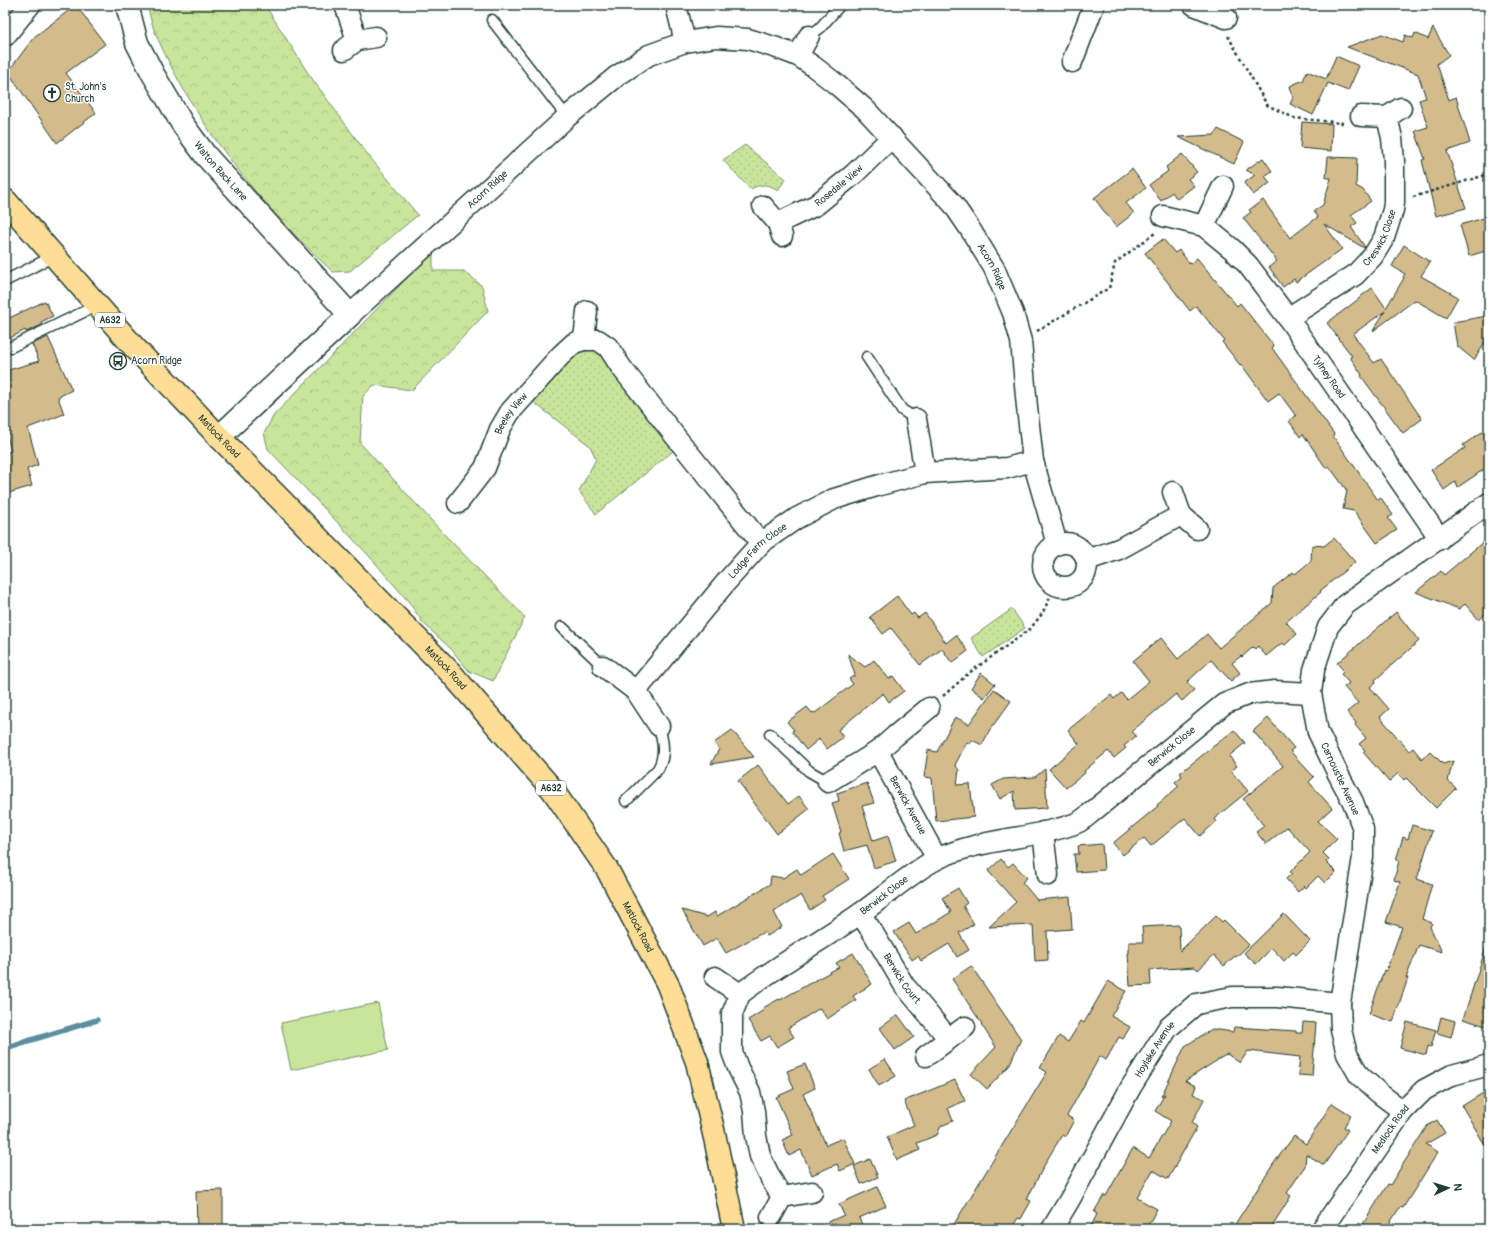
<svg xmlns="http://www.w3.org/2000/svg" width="1494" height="1234" font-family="Pangolin,sans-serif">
<defs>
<pattern id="green-dots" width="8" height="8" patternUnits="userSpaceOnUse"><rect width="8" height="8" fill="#c9e59c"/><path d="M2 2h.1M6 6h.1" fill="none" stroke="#acc587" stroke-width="1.8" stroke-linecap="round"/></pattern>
<pattern id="forest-crowns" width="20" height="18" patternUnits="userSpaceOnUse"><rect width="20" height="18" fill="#c9e59c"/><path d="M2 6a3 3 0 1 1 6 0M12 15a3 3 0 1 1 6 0" fill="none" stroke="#acc587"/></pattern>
</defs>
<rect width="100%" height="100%" fill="#fff"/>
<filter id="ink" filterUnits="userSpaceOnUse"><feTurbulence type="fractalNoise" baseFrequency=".025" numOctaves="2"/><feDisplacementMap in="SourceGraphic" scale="8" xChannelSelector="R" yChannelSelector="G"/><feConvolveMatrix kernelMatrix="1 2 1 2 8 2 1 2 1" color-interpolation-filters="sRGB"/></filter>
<g filter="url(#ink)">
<g fill="url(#green-dots)" stroke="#749168">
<path d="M745 145 786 179 778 190C766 183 762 184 750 189L723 160Z"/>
<polygon points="599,345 678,447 596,514 579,491 596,459 590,446 528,398 577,348"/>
<polygon points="1012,609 1025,628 983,657 971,638"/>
</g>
<g fill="url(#forest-crowns)" stroke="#749168">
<path d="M147 5H265L308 73 368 155 418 215 350 271 333 272C261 206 197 127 157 37 152 27 150 15 147 5Z"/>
<polygon points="433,251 433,271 464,271 482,286 488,311 412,390 374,385 363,396 360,443 442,532 525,617 493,681 469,671 451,649 423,623 408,601 371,558 268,449 264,433 274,415"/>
</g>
<polygon fill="#c9e59c" stroke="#749168" points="378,1003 388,1050 291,1070 281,1023"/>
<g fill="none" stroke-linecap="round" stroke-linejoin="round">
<polyline stroke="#5c8d9e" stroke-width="5.5" points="5,1048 97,1020"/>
</g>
<g fill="#d4bb8b" stroke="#1f3d34">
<polygon points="76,5 105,44 66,73 96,113 57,143 8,72 34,37"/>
<polygon points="1433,28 1449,55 1437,64 1449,100 1456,97 1470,143 1447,151 1466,208 1436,216 1422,160 1425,159 1415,131 1428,127 1419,100 1426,98 1418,74 1347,47 1382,34 1403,42 1405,35 1413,38 1415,33 1428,39"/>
<polygon points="1336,56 1359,66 1348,91 1328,83 1313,115 1290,104 1293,98 1290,86 1301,81 1303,81 1307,71 1326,79"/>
<polygon points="1302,122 1332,124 1331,151 1300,148"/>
<polygon points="1218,129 1244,142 1234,164 1178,137 1214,135"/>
<polygon points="1182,154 1197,172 1188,179 1194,186 1177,199 1172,192 1161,201 1149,185 1168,171 1166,167"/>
<polygon points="1328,157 1357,158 1356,186 1363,190 1371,201 1351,215 1357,223 1351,227 1365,247 1364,248 1324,224 1342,249 1296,282 1294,279 1283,287 1269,267 1277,261 1243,218 1251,212 1249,210 1263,200 1290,238 1318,217 1314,211 1323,205 1331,178 1326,178"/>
<polygon points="1263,158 1272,171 1265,176 1270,183 1253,195 1244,183 1255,175 1246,170"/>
<polygon points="1132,169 1146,188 1126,203 1134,213 1116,227 1094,198"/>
<polygon points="1484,218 1489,232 1489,250 1469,256 1460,225"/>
<polygon points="1163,239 1175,253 1179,250 1190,264 1197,258 1237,306 1240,303 1274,346 1272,348 1334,434 1333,436 1378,500 1381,498 1393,515 1388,518 1397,530 1377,543 1354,511 1343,509 1347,491 1329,466 1326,468 1303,434 1300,437 1289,421 1296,416 1279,393 1268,401 1241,364 1240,365 1222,342 1224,340 1196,306 1190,311 1145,253"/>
<polygon points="1404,245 1430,262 1421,276 1458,297 1446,318 1415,300 1373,331 1385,311 1353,334 1374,363 1381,359 1422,419 1403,433 1361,376 1362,375 1350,357 1352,356 1327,323 1360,298 1360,297 1372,288 1386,308 1404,278 1403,277 1405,274 1392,266"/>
<polygon points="45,301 53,316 41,322 42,325 26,332 25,330 10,338 5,328 5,320"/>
<polygon points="1487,316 1489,325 1489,343 1485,343 1474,360 1457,346 1453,322"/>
<polygon points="48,337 72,390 58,397 64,414 28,428 38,465 27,469 32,486 5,494 5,453 11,451 5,429 5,371 39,361 32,344"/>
<polygon points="1482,432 1489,441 1489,466 1458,487 1455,482 1444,490 1431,470 1465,448 1463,445"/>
<polygon points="1489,537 1489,611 1479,620 1465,604 1459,609 1416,592 1441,571 1444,575"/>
<polygon points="1334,538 1355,562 1320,591 1321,592 1286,622 1297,634 1285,645 1282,643 1266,656 1258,646 1255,649 1253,647 1242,657 1241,656 1232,663 1240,673 1231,681 1211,660 1187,682 1194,690 1182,701 1176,694 1132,731 1136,736 1124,746 1126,748 1114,758 1108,751 1084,771 1085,773 1066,788 1049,769 1079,744 1068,730 1111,695 1114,699 1121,693 1127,699 1149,681 1133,661 1161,638 1178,659 1207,634 1219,648 1272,603 1273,588 1293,572 1295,574 1311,561 1312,545 1324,546"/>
<polygon points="897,596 911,615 914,613 918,618 925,613 946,643 956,635 968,651 952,663 942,649 920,665 891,628 883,634 870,617"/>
<polygon points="1396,612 1419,641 1375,680 1376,682 1370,687 1389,709 1380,717 1409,751 1413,748 1422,759 1430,751 1443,764 1453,761 1448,781 1456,788 1436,808 1406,778 1404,780 1398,773 1389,782 1363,752 1365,750 1359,744 1366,738 1355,725 1356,723 1347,712 1358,703 1344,687 1349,683 1341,674 1344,671 1337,663"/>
<polygon points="848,654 865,667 874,660 889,679 893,676 904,691 889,702 883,693 838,730 843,737 827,749 819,739 806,750 792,731 794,730 787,722 807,707 812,713 813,712 815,713 853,684 849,679 855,675"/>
<polygon points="981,673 995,684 984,698 971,688"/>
<polygon points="994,689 1011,701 989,731 982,745 972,740 970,744 967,742 955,765 959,770 957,785 970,784 974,817 936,821 932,778 924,777 928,750 937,752 955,717 969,724"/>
<polygon points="1268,718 1294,748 1290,751 1314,777 1309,782 1332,808 1318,821 1337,839 1323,853 1329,859 1326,862 1336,872 1325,883 1318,876 1306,888 1304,886 1298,892 1286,879 1292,873 1290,872 1310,852 1287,827 1266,844 1256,832 1264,826 1243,799 1283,766 1253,731"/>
<polygon points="732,730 754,757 711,764 719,749 714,743"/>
<polygon points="1234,730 1245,743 1229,756 1237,766 1231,771 1248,791 1214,819 1216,822 1200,836 1185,818 1151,846 1144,838 1123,855 1113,843 1158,806 1157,805 1179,786 1175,782 1182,776 1180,773"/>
<polygon points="758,765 788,804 799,796 809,809 777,834 738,781"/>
<polygon points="1045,769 1047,808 1015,810 1014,791 1000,799 992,785 1003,779 1035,777"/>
<polygon points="867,783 874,803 862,806 873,841 888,836 896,861 874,868 867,845 844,851 839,833 841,832 832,803 839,801 837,793"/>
<polygon points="1412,825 1432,831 1417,879 1432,884 1422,919 1432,923 1430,927 1442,952 1419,945 1406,978 1408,978 1393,1022 1369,1014 1384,970 1386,971 1402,927 1386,922 1400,882 1394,880 1399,861 1396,860 1403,837 1408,839"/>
<polygon points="1102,844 1104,870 1076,872 1074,854 1079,854 1078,846"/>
<polygon points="833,854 849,879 822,896 825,900 810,910 801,895 774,912 782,927 767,936 764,932 726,953 717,938 703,946 682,910 707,917 715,912 717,916 770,884 771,876 783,878 797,869 801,875"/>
<polygon points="1001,859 1008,867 1013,863 1027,878 1022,882 1037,900 1070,897 1072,929 1047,931 1048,960 1035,961 1033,925 989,927 1016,902 988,871"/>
<polygon points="958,888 967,903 963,906 974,924 959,933 969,950 957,957 949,944 921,961 918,956 912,960 894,932 909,923 916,934 951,912 942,898"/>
<polygon points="1284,914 1310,941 1296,955 1293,952 1284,961 1272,948 1256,964 1244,953"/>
<polygon points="1216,916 1222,922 1224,920 1249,945 1236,957 1235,956 1224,966 1214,955 1198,970 1195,967 1150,970 1151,985 1130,986 1128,953 1129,953 1129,942 1143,942 1142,927 1179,925 1180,951"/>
<polygon points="1486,947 1489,947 1489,1027 1463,1019"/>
<polygon points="853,953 872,984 853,996 856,1000 827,1019 820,1008 788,1028 794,1037 777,1047 770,1036 761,1041 748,1020 764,1010 763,1008 779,999 780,1000 839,967 836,963"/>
<polygon points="971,966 1021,1039 1009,1066 987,1089 971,1074 996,1047 981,1024 982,1024 952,979"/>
<polygon points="1108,981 1126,991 1111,1016 1130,1027 1123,1039 1119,1037 1106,1060 1100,1056 1067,1116 1074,1120 1065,1137 1062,1135 1047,1160 1027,1199 1031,1201 1021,1219 1018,1218 1011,1229 951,1229 1047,1072 1040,1068 1059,1036 1068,1042 1081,1021 1084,1023"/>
<polygon points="898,1015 914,1037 895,1050 880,1028"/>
<polygon points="1441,1017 1455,1021 1451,1037 1437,1033"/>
<polygon points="1303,1022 1316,1023 1312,1076 1298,1075 1300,1057 1248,1051 1240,1063 1227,1054 1185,1081 1196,1086 1193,1094 1204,1099 1192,1123 1197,1127 1168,1179 1153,1170 1137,1198 1157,1209 1146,1229 1090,1229 1097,1214 1094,1212 1104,1195 1106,1196 1133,1148 1149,1158 1171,1121 1155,1111 1165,1094 1161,1097 1185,1046 1212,1029 1233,1032 1234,1027 1296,1031 1296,1033 1302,1033"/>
<polygon points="1407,1022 1436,1030 1431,1047 1428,1046 1426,1055 1400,1048"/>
<polygon points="885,1059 896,1076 879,1086 869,1069"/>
<polygon points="805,1064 815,1088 803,1094 826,1145 843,1138 855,1164 840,1171 837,1164 812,1175 801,1150 789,1156 782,1140 793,1135 776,1097 794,1089 787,1071"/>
<polygon points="955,1080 965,1101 948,1108 953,1121 941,1126 937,1135 917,1143 920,1150 897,1160 887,1137 914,1125 904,1101"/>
<polygon points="1483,1093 1489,1103 1489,1152 1462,1106"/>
<polygon points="1332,1103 1351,1115 1344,1127 1348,1130 1324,1165 1306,1154 1305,1166 1287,1193 1291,1196 1270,1229 1232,1229 1274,1163 1294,1136 1306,1144"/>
<polygon points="1437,1120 1445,1133 1426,1144 1438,1152 1403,1208 1400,1207 1386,1229 1360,1229 1388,1184 1390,1185 1427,1126"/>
<polygon points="870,1159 878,1177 861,1184 854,1166"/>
<polygon points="877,1187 886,1206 859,1218 864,1229 812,1229 844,1215 839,1204"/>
<polygon points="223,1190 223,1229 197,1229 196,1191"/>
</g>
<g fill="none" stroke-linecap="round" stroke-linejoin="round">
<g stroke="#1f3d34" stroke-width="13">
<g id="service">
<polyline points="492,20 567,117"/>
<polyline points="809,36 820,28 840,5"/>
<polyline points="5,281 54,256"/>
<polyline points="11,347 98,305"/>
<polyline points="867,357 902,410 916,419"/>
<polyline points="562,627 603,666"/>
<polyline points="770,734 809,771 828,782"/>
<path d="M626 801 658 769C666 755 663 741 659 726"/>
</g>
</g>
<g stroke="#1f3d34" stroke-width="23">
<g id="minor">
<polyline points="345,5 357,40"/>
<polyline points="676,5 685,42"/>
<polyline points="1194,5 1226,18"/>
<polyline points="5,36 30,5"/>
<polyline points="344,50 357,40 376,37"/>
<polyline points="798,56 809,36"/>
<polyline points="1072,62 1094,5"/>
<polyline points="1361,116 1387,117 1401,108"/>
<polyline points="763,206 778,223 782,236"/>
<path id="s1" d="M1163 216 1204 226 1232 249 1248 265 1288 318 1440 539"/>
<path id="s2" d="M778 223 816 205 854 174 892 137"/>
<polyline points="1204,226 1223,186"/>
<path id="s3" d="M350 315 567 117 617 76 649 55 685 42 716 37 748 39 777 48 798 56 813 66 836 84 865 109 953 204 970 229 994 268 1013 313 1021 341 1027 407 1033 461 1057 544"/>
<path id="s4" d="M1288 318 1355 275 1373 256 1384 238 1393 210 1394 203V161L1392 138 1387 117"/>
<polyline points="584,340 587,311"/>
<polyline points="916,419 925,473"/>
<polyline points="1173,492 1181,515 1197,529"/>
<path id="s5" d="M458 503 485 468 500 429 510 412 561 355 574 343 584 340H598L608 347 621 367 675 436 761 543"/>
<circle cx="1065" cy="565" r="22"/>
<polyline points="1087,560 1119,549 1181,515"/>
<polyline points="603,666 636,691 659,726"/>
<path id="s6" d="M636 691 727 581 761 543 797 518 834 499 880 485 925 473 1007 468 1033 461"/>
<path id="s7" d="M878 751 937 859"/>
<polyline points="828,782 878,751 895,736 929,708"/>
<polyline points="1043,832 1048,875"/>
<path id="s8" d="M860 914 872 931 904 985 949 1039"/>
<polyline points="715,977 740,994"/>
<polyline points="926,1056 965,1027"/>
<polyline points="1403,1111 1380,1094 1359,1075 1347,1054 1341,1030 1340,1003 1363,857 1363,829 1353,802 1337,772 1318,732 1311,693 1314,670 1328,627 1345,605 1489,503"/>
<path id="s9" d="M812 1192 782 1197 771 1179 760 1156 756 1136 754 1111 750 1092 738 1068 732 1052V1014L740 994C778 965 819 942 858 915 885 897 908 874 937 859 980 838 1030 840 1074 824 1081 822 1087 816 1092 812L1224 704 1249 694 1275 691 1311 693"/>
<polyline points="771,1217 782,1197"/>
<path id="s10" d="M1052 1229 1070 1199 1131 1087 1168 1028 1196 1004 1232 997H1277L1340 1003"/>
<path id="s11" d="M1322 1229 1403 1111 1424 1090 1452 1075 1489 1065"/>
</g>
</g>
<g stroke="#1f3d34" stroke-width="25">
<g id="tertiary">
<path id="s12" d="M127 5 137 43 153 74 183 125 206 156 350 315 219 437"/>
</g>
</g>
<g stroke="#1f3d34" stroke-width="25">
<g id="primary">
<path id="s13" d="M5 200 134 347 219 437 450 672 552 789 607 869 668 985 697 1062 715 1138 734 1229"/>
</g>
</g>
<g stroke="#1f3d34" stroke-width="2.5" stroke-dasharray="3 3" stroke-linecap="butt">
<polyline points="1228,36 1267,105 1294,118 1343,123"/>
<polyline points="1413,197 1489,174"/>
<polyline points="1037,331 1109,288 1115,263 1155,233"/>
<polyline points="943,696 969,673 1030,629 1042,614 1056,585"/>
</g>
<use href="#service" stroke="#fff" stroke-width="10"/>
<use href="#minor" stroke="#fff" stroke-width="20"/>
<use href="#tertiary" stroke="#fff" stroke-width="22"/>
<use href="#primary" stroke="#fedd96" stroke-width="22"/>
</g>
</g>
<defs>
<g id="church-ring" transform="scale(0.9)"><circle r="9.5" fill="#fff" stroke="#1f3d34" stroke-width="1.5"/><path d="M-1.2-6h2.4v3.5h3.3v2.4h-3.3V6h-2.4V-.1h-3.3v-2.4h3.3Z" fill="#1f3d34"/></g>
<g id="bus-ring" transform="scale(0.9)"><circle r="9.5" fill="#fff" stroke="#1f3d34" stroke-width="1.5"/><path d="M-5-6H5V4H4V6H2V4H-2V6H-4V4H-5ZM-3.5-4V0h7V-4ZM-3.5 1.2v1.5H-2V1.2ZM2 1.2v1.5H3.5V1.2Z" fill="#1f3d34"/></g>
</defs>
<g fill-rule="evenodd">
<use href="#church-ring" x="52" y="93"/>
<use href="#bus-ring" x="118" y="361"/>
</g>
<g text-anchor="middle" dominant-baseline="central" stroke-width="3" stroke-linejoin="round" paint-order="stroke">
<g fill="#fff" stroke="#627771" stroke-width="1">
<rect x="95" y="313" width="30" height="14" rx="3"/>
<rect x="536" y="781" width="30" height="14" rx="3"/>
</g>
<g font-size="9" font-weight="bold" fill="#1f3d34">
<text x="110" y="320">A632</text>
<text x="551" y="788">A632</text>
</g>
<g font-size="10" fill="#1f3d34" stroke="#fff" text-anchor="start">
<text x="65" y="87">St. John's<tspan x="65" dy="12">Church</tspan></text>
<text x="131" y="361">Acorn Ridge</text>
</g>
<g font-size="10" fill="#1f3d34" stroke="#fff">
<text stroke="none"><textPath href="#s12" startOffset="193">Walton Back Lane</textPath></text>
<text stroke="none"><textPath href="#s2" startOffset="72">Rosedale View</textPath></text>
<text stroke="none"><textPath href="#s3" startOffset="186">Acorn Ridge</textPath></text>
<text stroke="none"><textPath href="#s4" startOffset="125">Creswick Close</textPath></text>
<text stroke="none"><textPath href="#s3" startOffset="840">Acorn Ridge</textPath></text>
<text stroke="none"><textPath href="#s1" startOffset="239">Tylney Road</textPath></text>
<text stroke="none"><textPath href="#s5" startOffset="105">Beeley View</textPath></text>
<text stroke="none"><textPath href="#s13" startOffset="319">Matlock Road</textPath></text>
<text stroke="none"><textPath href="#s6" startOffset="186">Lodge Farm Close</textPath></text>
<text stroke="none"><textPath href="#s13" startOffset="643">Matlock Road</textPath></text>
<text stroke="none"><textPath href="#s9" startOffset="751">Berwick Close</textPath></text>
<text transform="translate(1340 779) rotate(65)">Carnoustie Avenue</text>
<text stroke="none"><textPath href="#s7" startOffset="62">Berwick Avenue</textPath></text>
<text stroke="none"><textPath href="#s9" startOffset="420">Berwick Close</textPath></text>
<text stroke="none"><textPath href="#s13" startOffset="967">Matlock Road</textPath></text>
<text stroke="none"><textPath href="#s8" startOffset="77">Berwick Court</textPath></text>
<text stroke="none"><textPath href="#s10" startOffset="207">Hoylake Avenue</textPath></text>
<text stroke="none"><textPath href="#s11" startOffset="121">Medlock Road</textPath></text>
</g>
</g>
<rect width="1494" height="1234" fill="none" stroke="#fff" stroke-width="20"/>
<rect x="10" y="10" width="1474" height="1214" fill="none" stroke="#1f3d34" stroke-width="1.5" filter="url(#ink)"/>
<g transform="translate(1448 1188) rotate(86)" stroke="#ffffff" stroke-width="3" paint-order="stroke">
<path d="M0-3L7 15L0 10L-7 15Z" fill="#1f3d34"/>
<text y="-6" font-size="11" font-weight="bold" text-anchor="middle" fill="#1f3d34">N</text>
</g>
</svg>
